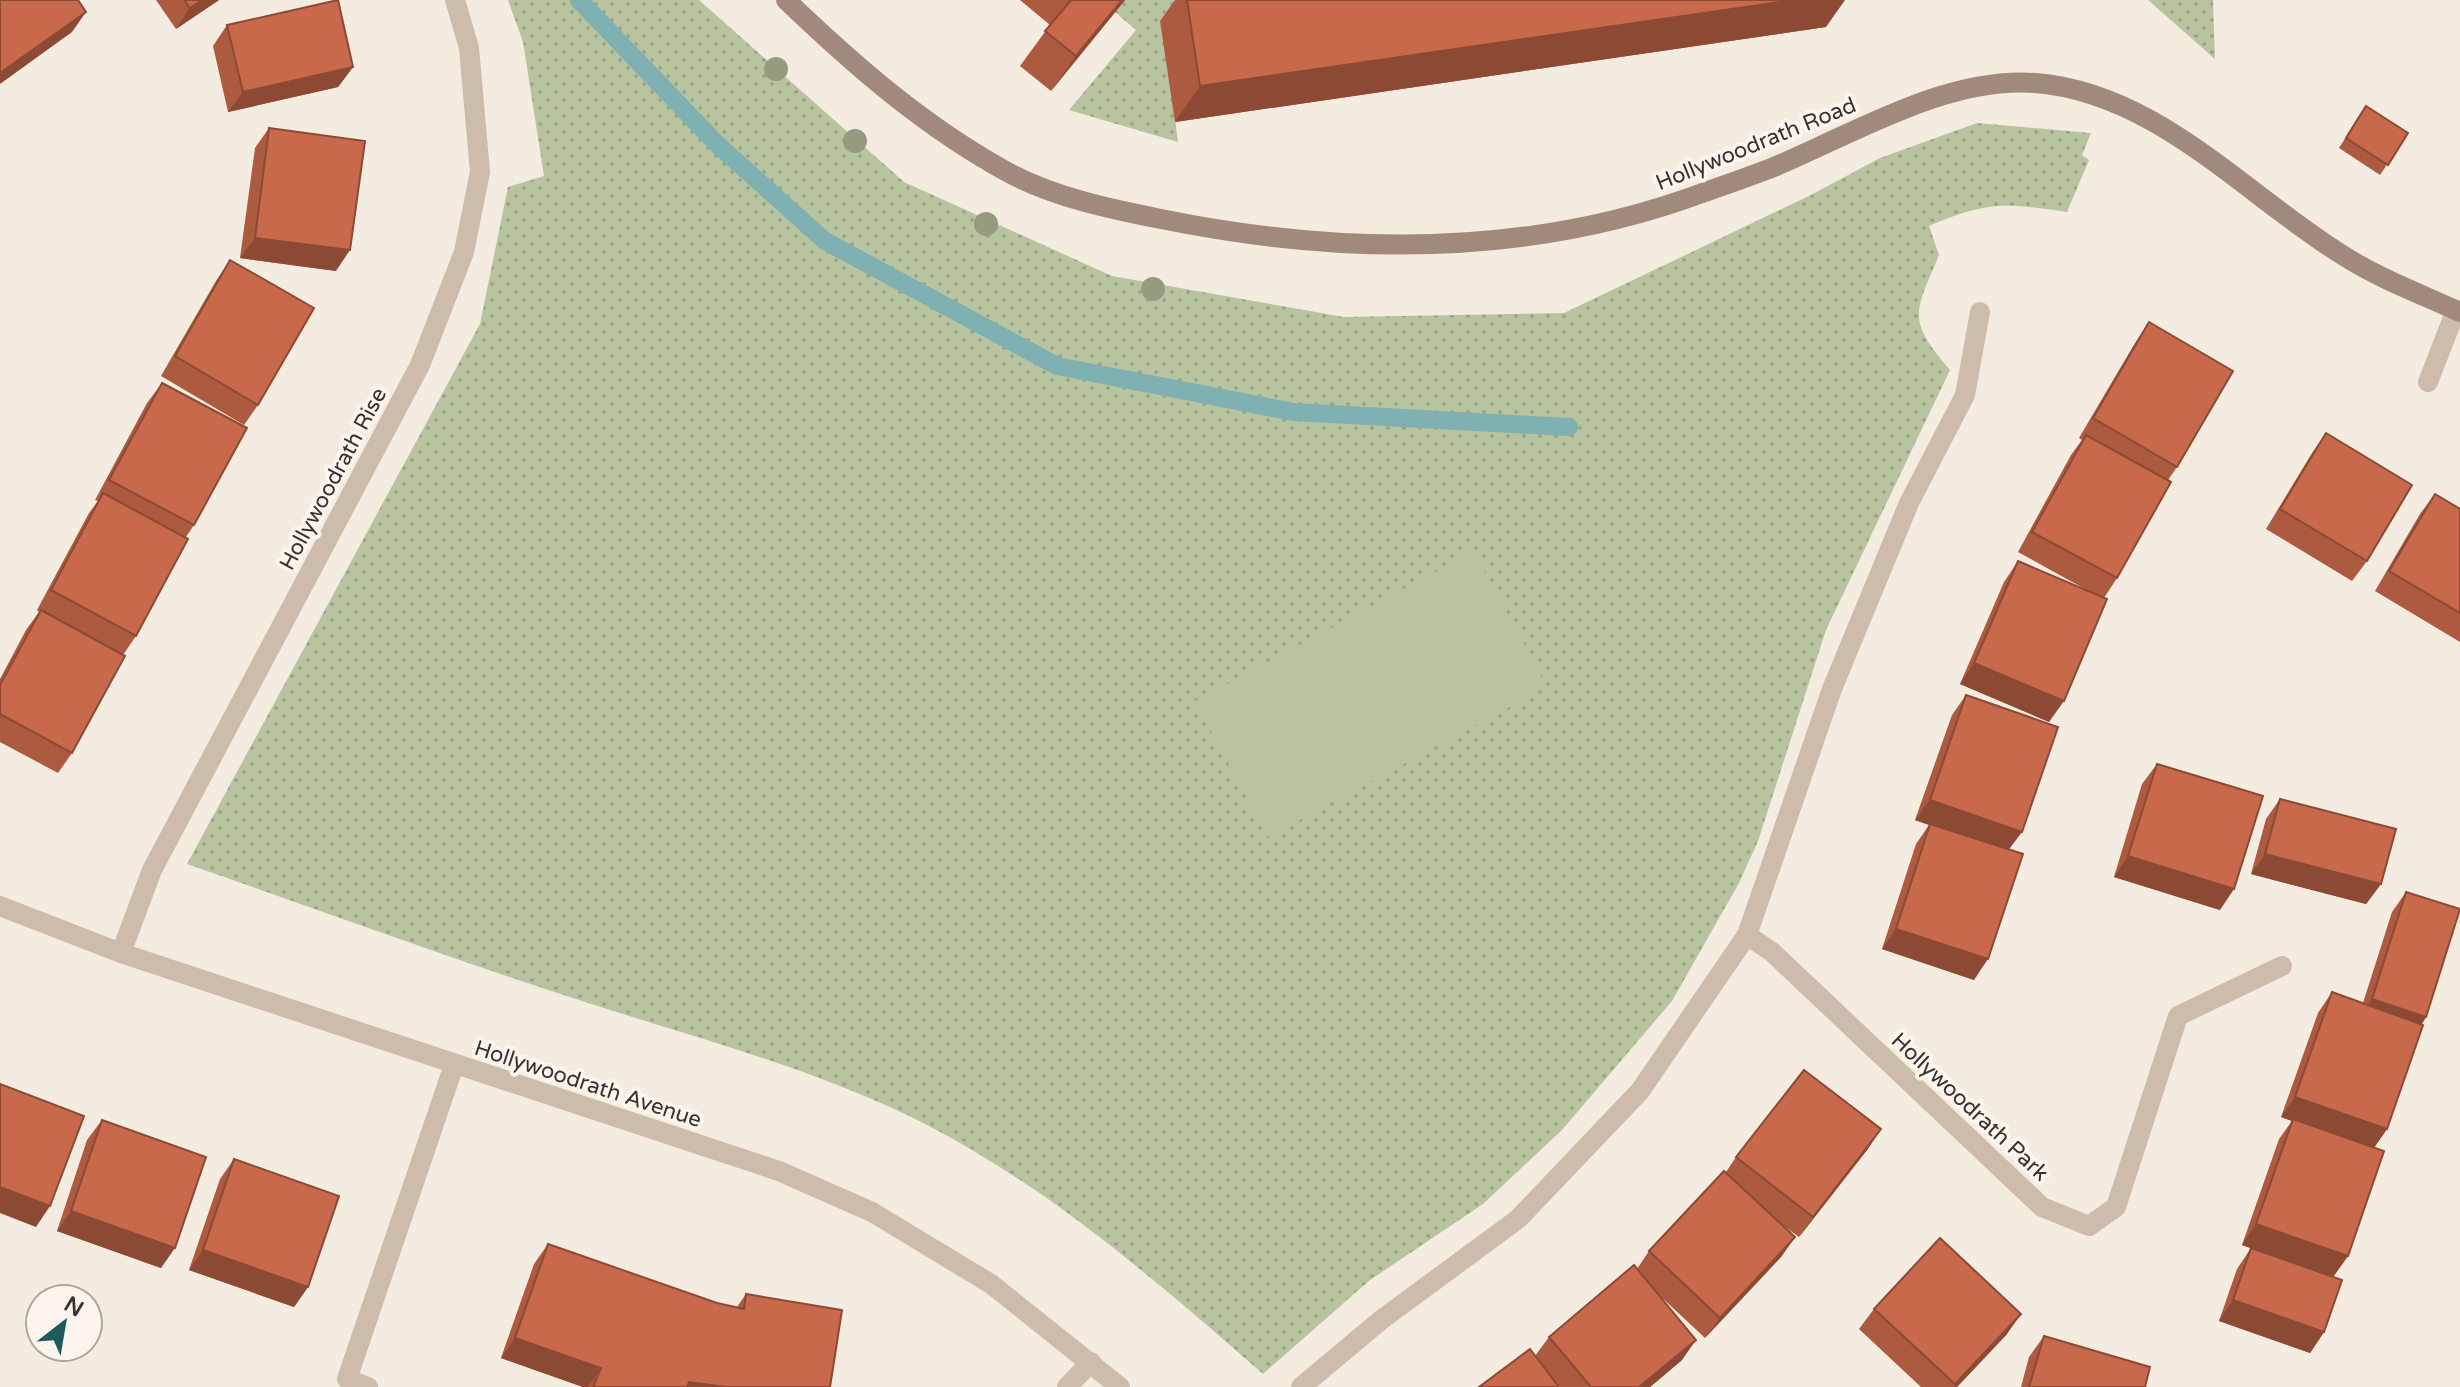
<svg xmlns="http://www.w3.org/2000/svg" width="2460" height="1387" font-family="'Varela Round',sans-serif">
<defs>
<pattern id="grass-dots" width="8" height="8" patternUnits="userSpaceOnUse" patternTransform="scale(2)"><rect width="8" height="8" fill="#b8c4a0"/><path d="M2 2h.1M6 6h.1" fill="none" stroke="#97a083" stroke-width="1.8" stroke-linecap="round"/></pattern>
</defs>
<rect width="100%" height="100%" fill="#f4ebe1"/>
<g fill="url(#grass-dots)">
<path d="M508 0H699L904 182 1112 276 1344 317 1564 313 1809 196 1880 158 1977 123 2091 133 2082 155 2089 160 2067 212C2005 203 1988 201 1929 226L1939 255C1915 313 1906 319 1950 370L1826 630 1758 841 1739 883 1672 1001 1562 1130 1483 1204 1370 1280 1263 1374C1159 1283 1052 1190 929 1126 828 1074 718 1044 610 1010 468 965 328 913 187 864L480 324 508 187 544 176 523 42Z"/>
<polygon points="1101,0 1214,0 1217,24 1164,31 1178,142 1069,110 1136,30"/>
<polygon points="2148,0 2213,0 2215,59"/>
</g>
<polygon fill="#b8c4a0" points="1474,551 1547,687 1268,837 1195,701"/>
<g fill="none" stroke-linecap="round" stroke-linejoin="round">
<polyline stroke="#7fb0b2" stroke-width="18" points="579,0 718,145 825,241 1057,366 1294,412 1569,427"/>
<g stroke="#cdbbac" stroke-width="20">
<polyline points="2428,382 2456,310"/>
<polyline points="368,1387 347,1379 454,1065"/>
<polyline points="1067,1387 1091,1362"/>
</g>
<g stroke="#cdbbac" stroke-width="20">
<polyline points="0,906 121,953 779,1171 872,1212 991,1284 1120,1387"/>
<polyline points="1747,935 1772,952 2042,1207 2089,1226 2116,1207 2178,1016 2282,966"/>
<polyline points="121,953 152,870 420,365 464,252 480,172 469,48 455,0"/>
<polyline points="1301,1387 1381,1320 1518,1219 1640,1091 1747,935 1832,689 1909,503 1965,395 1980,312"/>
</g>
<path stroke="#a18a7d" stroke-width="20" d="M786 0C856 67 926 128 1011 174 1057 198 1111 209 1161 219 1343 256 1529 258 1705 192 1728 184 1751 176 1774 167 1853 134 1947 76 2035 83 2156 92 2245 195 2344 256 2380 279 2421 294 2460 312"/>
</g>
<g fill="#969b7f">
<circle cx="776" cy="69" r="12"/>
<circle cx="855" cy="141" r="12"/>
<circle cx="986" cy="224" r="12"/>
<circle cx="1153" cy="289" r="12"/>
</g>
<g fill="#ac5a40">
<polygon points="156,0 219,0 176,29"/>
<polygon points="1020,0 1125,0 1051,91 1020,66 1050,25"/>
<polygon points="1175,0 1187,0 1826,27 1175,122 1160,21"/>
<polygon points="227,25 353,67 338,87 228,112 213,46"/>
<polygon points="2366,106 2408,133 2380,175 2339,148"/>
<polygon points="269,128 336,271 240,258 255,148"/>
<polygon points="230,260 258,405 244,425 161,376 216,281"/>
<polygon points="2149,322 2177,467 2168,480 2117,578 2104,598 2049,722 1960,684 2004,582 2018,561 2094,594 2018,552 2071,455 2082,440 2079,438 2135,343"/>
<polygon points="162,383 194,525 186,537 136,636 123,655 72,753 58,773 0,742 0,679 26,630 39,612 37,610 89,513 98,501 95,500 147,403"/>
<polygon points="2326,433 2367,561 2352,581 2266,529 2312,453"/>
<polygon points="2435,494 2460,509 2460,642 2375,591 2420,514"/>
<polygon points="1966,695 2009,849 1974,980 1882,949 1916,844 1929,825 1915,820 1952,715"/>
<polygon points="2157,764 2220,910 2114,877 2142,784"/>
<polygon points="2280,799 2381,884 2366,904 2251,874 2266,819"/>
<polygon points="2406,892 2426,1017 2422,1024 2387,1129 2374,1148 2348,1256 2333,1277 2242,1245 2279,1139 2292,1121 2281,1117 2318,1013 2332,992 2363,1003 2392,912"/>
<polygon points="102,1120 161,1268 57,1231 87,1140"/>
<polygon points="1881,1129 1867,1150 1799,1237 1781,1224 1795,1237 1781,1257 1705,1338 1657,1293 1682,1360 1650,1387 1560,1387 1535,1356 1549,1337 1637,1269 1649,1251 1726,1172 1736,1157"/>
<polygon points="234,1159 308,1287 294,1307 189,1270 220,1179"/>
<polygon points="548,1244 717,1303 737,1307 746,1294 830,1387 583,1387 501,1358 534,1264"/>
<polygon points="2251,1248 2324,1332 2310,1353 2219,1321 2237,1269"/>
<polygon points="1874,1309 2007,1334 1957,1387 1921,1387 1859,1329"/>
<polygon points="2044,1336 2145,1387 2021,1387 2029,1357"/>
</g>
<g fill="#8c4a34">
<polygon points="202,0 219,0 176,29 190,8"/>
<polygon points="1122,0 1125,0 1051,91 1076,56"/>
<polygon points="1794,0 1845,0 1826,27 1175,122 1200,86"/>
<polygon points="86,12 72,32 0,84 0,73"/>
<polygon points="353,67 338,87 228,112 243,92"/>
<polygon points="255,238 350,250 336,271 240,258"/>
<polygon points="1974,663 2064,701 2049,722 1960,684"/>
<polygon points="1930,800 2022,832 2007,852 1915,820"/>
<polygon points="2265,854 2381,884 2366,904 2251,874"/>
<polygon points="2128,856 2234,889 2220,910 2114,877"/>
<polygon points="1896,929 1988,959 1974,980 1882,949"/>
<polygon points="2372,999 2426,1017 2412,1038 2358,1020"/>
<polygon points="2295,1097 2387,1129 2373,1149 2281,1117"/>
<polygon points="1881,1129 1867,1150 1799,1237 1813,1217"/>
<polygon points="0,1187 50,1206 36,1227 0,1213"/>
<polygon points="71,1211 175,1248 161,1268 57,1231"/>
<polygon points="2256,1224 2348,1256 2333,1277 2242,1245"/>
<polygon points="1795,1237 1781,1257 1705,1338 1720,1318"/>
<polygon points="203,1250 308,1287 294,1307 189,1270"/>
<polygon points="2233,1300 2324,1332 2310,1353 2219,1321"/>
<polygon points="2021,1314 2007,1334 1957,1387 1953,1387"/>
<polygon points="515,1338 601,1368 588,1387 583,1387 501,1358"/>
<polygon points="1696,1340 1682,1360 1650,1387 1639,1387"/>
<polygon points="689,1382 726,1387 685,1387"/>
</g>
<g fill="#c8694b" stroke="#8c4a34" stroke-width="2">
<polygon points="0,0 78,0 86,12 0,73"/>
<polygon points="184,0 202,0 190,8"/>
<polygon points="338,0 353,67 243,92 227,25"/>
<polygon points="1071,0 1122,0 1076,56 1045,31"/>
<polygon points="1187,0 1794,0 1200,86"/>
<polygon points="2366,106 2408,133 2388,165 2346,138"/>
<polygon points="269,128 365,141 350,250 255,238"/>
<polygon points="230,260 314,308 258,405 175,356"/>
<polygon points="2149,322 2233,371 2177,467 2093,418"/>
<polygon points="162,383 247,428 194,525 109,480"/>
<polygon points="2326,433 2412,485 2367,561 2280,509"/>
<polygon points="2086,435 2171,482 2117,578 2032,532"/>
<polygon points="103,493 188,539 136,636 51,590"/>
<polygon points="2435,494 2460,509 2460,613 2389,571"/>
<polygon points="2018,561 2107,599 2064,701 1974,663"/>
<polygon points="41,610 125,656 72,753 0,714 0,685"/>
<polygon points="1966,695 2058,727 2022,832 1930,800"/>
<polygon points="2157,764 2263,796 2234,889 2128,856"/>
<polygon points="2280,799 2396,829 2381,884 2265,854"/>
<polygon points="1930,824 2023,854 1988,959 1896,929"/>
<polygon points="2406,892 2460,909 2426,1017 2372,999"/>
<polygon points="2332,992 2423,1025 2387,1129 2295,1097"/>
<polygon points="1804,1070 1881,1129 1813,1217 1736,1157"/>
<polygon points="0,1084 84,1116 50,1206 0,1187"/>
<polygon points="2293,1119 2384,1151 2348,1256 2256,1224"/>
<polygon points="102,1120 206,1157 175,1248 71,1211"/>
<polygon points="234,1159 339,1196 308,1287 203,1250"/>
<polygon points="1724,1171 1795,1237 1720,1318 1649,1251"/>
<polygon points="1940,1238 2021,1314 1955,1384 1874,1309"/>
<polygon points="548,1244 717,1303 744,1309 746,1294 842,1310 830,1387 726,1387 689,1382 687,1387 593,1387 601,1368 515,1338"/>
<polygon points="2251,1248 2342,1280 2324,1332 2233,1300"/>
<polygon points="1634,1265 1696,1340 1639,1387 1591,1387 1549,1337"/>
<polygon points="2044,1336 2150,1367 2145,1387 2029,1387"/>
<polygon points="1530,1349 1559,1387 1479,1387"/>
</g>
<g text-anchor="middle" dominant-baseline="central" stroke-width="8" stroke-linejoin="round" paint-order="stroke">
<g font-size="22" fill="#3b302b" stroke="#fbf5ee">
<text transform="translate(1756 144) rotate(-22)">Hollywoodrath Road</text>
<text transform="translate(333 479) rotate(-62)">Hollywoodrath Rise</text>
<text transform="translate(588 1084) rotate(18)">Hollywoodrath Avenue</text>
<text transform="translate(1970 1107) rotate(43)">Hollywoodrath Park</text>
</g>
</g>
<g transform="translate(64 1323) rotate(31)"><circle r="38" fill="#fbf5ee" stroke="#aea6a0" stroke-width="2"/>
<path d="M0-6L14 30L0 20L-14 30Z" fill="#1f5a5e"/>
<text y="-12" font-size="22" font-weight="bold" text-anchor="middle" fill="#3b302b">N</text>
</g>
</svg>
